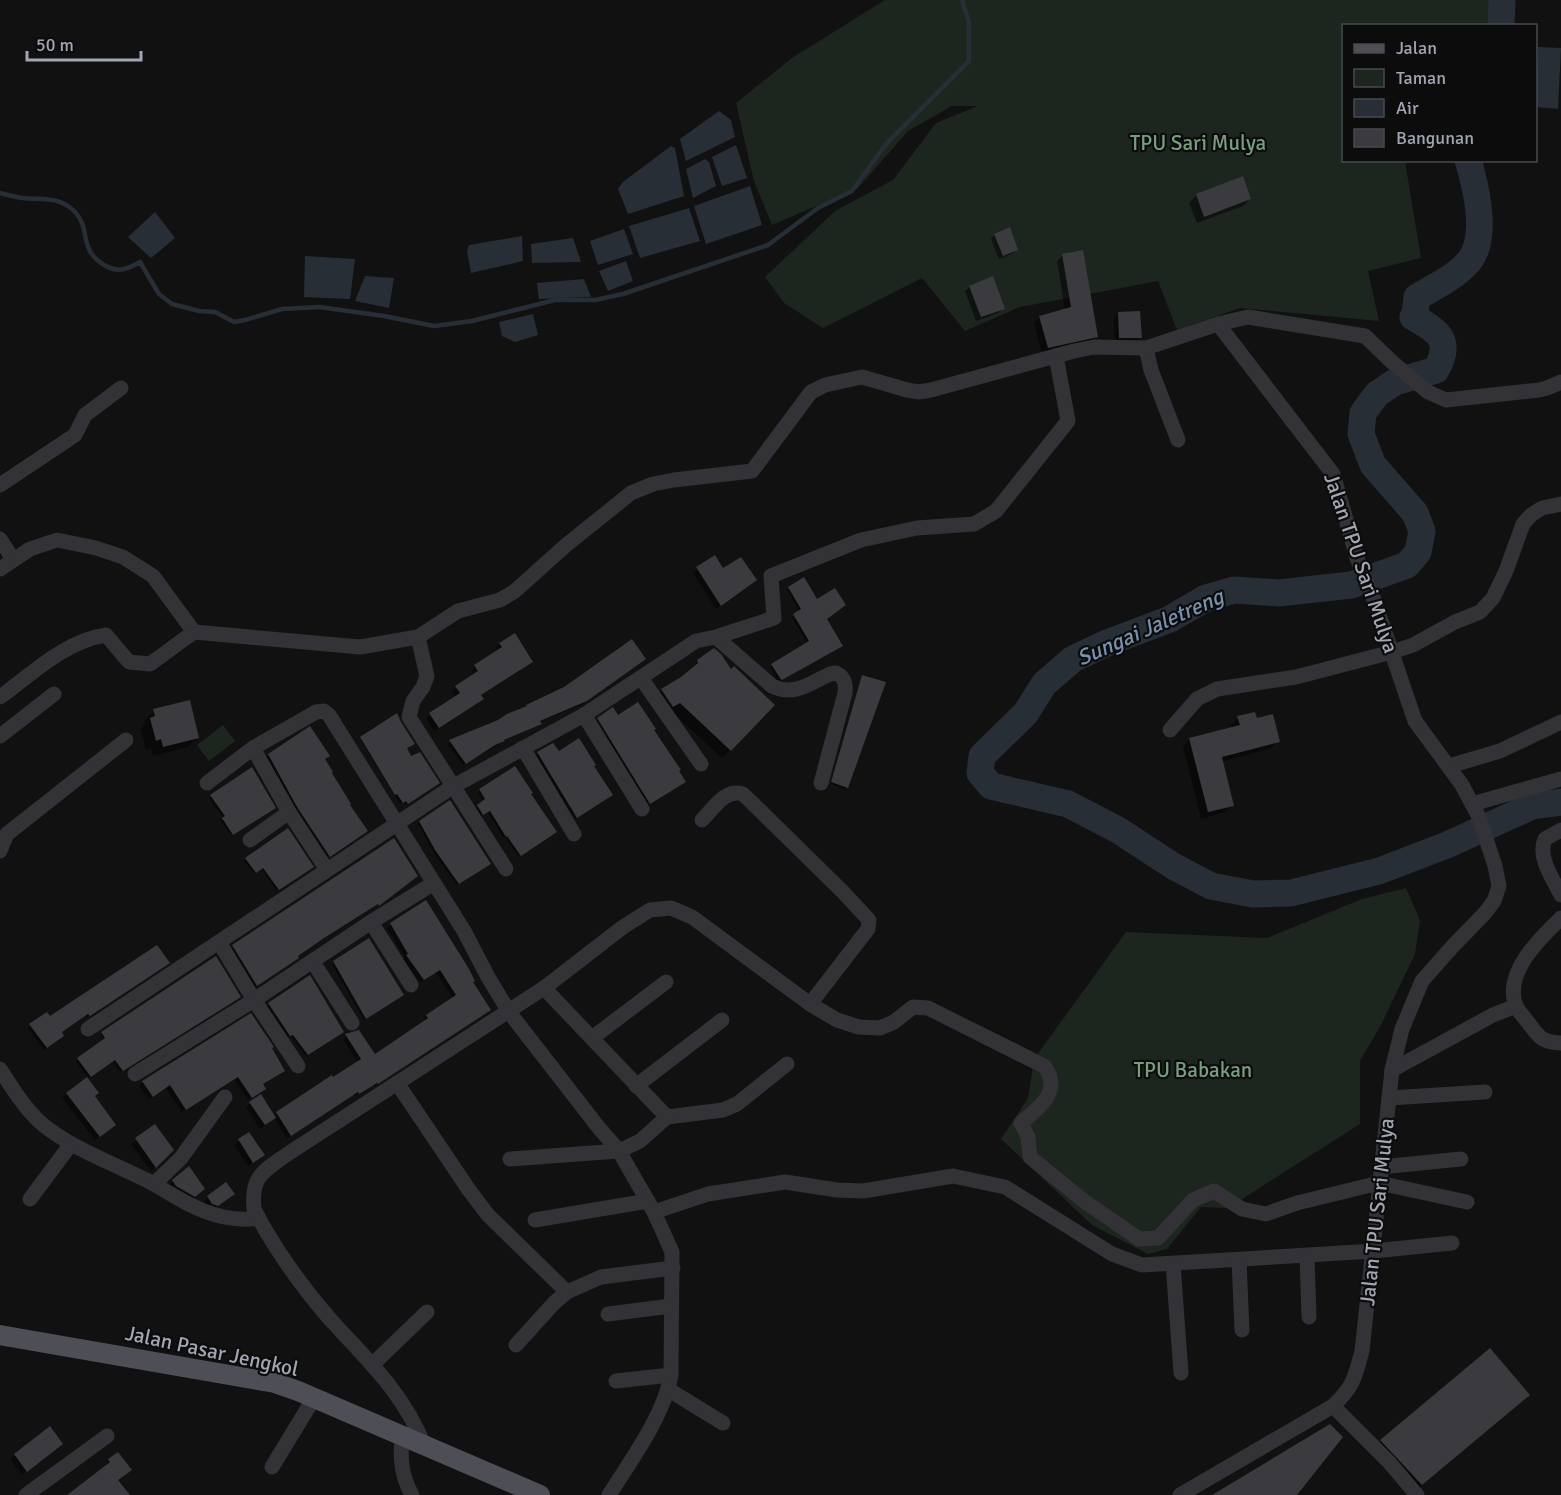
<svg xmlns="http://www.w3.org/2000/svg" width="1561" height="1495" font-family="Signika,sans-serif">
<rect width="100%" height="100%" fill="#111112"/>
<g fill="#1d251f">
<polygon points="885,0 1497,0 1492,25 1344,26 1344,160 1405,161 1421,258 1368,271 1379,321 1240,308 1177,330 1158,281 1020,307 965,331 922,278 823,328 784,303 765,277 835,211 893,180 936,123 978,106 952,106 908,131 858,188 772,225 754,181 736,103 792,58"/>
<polygon points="223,725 235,741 209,761 197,745"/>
<polygon points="1406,888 1420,920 1415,954 1381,1025 1360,1061 1360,1124 1228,1208 1201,1207 1167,1249 1148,1254 1092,1225 1001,1139 1028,1098 1034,1059 1126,932 1267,938 1362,899"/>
</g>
<g fill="#272e36">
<polygon points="1538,47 1561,48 1558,109 1536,107"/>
<polygon points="719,111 731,120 735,137 686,161 680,139"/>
<polygon points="736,145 747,178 722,186 712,157"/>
<polygon points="671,146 675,148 684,196 628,214 618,189 623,182"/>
<polygon points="705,159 709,162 716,186 693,198 686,169"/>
<polygon points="750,186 762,225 706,244 694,206"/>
<polygon points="689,208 700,241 640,258 629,226"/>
<polygon points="155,212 175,238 151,258 128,237"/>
<polygon points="624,229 633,254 598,265 590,241"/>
<polygon points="522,236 523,261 471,273 467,251 469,245"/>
<polygon points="573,238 581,262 532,263 531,244"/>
<polygon points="305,256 355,259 350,299 304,297"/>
<polygon points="626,261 633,281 608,291 599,271"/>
<polygon points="365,276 394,278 389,308 355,301"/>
<polygon points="584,279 591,297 539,299 537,283"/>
<polygon points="533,314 538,335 515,342 502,336 499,322"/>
</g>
<g fill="#0007">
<polygon points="1242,178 1250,199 1243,206 1197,223 1189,203 1196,196"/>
<polygon points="995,235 1017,249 1012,254 999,259 991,239"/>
<polygon points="1063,255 1096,337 1091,343 1042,353 1034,323 1040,317 1065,310 1057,261"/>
<polygon points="970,287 1003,308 998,313 976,321 965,291"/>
<polygon points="1118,314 1140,338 1136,342 1115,342 1114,318"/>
<polygon points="697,569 723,570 750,585 716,609 693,573"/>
<polygon points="789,588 817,601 841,646 781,681 777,680 770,667 807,643 792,618 800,612 787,590"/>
<polygon points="500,644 527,666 480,696 482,699 478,703 434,731 426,718 456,697 452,691 474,676 471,670 498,651 496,648"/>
<polygon points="714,650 730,671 773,705 722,758 671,711 653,699 662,690 690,671 697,662"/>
<polygon points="641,662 583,704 539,722 537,726 509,738 463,765 447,744 499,722 527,706"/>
<polygon points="862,676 847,787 845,789 830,784"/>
<polygon points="154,711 198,737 188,747 153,756 151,748 146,750 141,729 145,724 144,721"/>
<polygon points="618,717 652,730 678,771 683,783 648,805 597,721"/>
<polygon points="1238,718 1256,720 1278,741 1271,748 1221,762 1232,805 1225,812 1201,819 1183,746 1190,739 1232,728 1231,725"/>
<polygon points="310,728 324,760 363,834 326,858 295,810 266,758"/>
<polygon points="361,738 406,749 410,758 436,785 406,805 404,802 400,804 360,739"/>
<polygon points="553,745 558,753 593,766 610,796 575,819 536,755"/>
<polygon points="515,768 553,834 518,856 505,837 503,838 488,812 481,816 476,808 484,802 478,792"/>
<polygon points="211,796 272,810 231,835 221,821 224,819 209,798"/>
<polygon points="420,822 488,865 457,885 433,852 418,823"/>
<polygon points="246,859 310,869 277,891 261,868 254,873 244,861"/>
<polygon points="415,878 376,906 376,905 336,929 255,987 232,948"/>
<polygon points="425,902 472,983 486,1013 374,1086 373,1085 355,1096 354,1094 287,1138 274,1118 260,1129 246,1107 250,1103 274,1117 358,1063 343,1039 346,1036 358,1031 374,1056 425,1021 423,1020 427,1016 453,999 436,972 420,982 403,959 405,958 387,928"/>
<polygon points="334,963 400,996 364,1020 332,964"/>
<polygon points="166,965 87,1017 85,1015 60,1032 60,1038 44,1050 28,1028"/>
<polygon points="309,977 341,1033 306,1056 290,1035 288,1037 267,1006"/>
<polygon points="237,999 120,1072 112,1061 88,1078 76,1062 104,1041 100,1035 102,1033"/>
<polygon points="251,1015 270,1048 280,1074 262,1085 261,1092 248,1100 234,1079 182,1112 166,1088 149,1099 139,1086 143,1083"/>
<polygon points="67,1094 94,1096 110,1129 95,1140 62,1098"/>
<polygon points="155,1126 172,1150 151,1171 131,1144"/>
<polygon points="249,1134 263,1155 248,1166 234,1145"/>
<polygon points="173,1181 199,1194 190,1200 169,1186"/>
<polygon points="208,1197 228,1198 213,1209 208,1208 204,1202"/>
<polygon points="1518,1405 1411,1494 1372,1450 1381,1441"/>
<polygon points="49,1429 57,1448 22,1475 10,1459"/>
<polygon points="118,1454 117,1480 128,1495 66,1495 106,1467 105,1465"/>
</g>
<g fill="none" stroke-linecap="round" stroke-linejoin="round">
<path stroke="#272e36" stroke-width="4.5" d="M0 193C8 195 15 197 23 198 42 200 60 196 75 212 92 230 77 250 106 266 118 273 128 269 140 262L159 294 172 304 199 311 215 312 234 322 245 320 282 309 319 307 384 316 434 326 472 321 555 300H595L623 294 768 245 818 208 852 191 886 144 969 61V22L962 0"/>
<g stroke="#272e36" stroke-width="27">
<polyline points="1501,26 1502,0"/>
<path d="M1468 160C1476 187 1488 236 1470 260 1459 275 1433 288 1417 297L1415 314 1413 317C1438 331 1453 340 1436 370L1395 382 1377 394 1363 413 1361 434 1373 465 1415 513 1422 531 1418 552 1407 565 1351 585 1279 593 1234 590 1206 598 1170 619 1107 643 1073 659 1044 684 1026 713 982 756 980 773 991 786 1068 804 1118 830 1173 866 1211 886 1253 894 1291 893 1379 871 1447 845 1532 806 1561 802"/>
</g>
</g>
<g fill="#3b3b3f">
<polygon points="1243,176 1251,199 1204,217 1196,194"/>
<polygon points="1010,227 1018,250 1003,256 994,234"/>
<polygon points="1083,250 1098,337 1048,348 1039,316 1071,307 1062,254"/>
<polygon points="993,276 1005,309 981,317 969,286"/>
<polygon points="1140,311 1142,338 1119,338 1118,312"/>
<polygon points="715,555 723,568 741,557 757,580 721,606 696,567"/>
<polygon points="804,577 817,599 835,588 846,605 827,619 843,646 782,680 780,678 771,664 809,641 793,614 801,609 788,587"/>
<polygon points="515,633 533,662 481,695 484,699 439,728 429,713 460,693 455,686 478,671 474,665 502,647 499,643"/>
<polygon points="632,639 646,659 587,701 561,712 540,721 542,724 504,740 505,741 495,745 466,764 449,740 498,720 507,714 527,706 526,705 564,687"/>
<polygon points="714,648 721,654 731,669 734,666 775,705 731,751 680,703 673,707 661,689 681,677 698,663 697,660"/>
<polygon points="862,675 886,682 848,788 831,782"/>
<polygon points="190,700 199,738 163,747 161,739 156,741 150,718 155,716 153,709"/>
<polygon points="638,702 656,729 654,730 681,770 679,771 686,782 650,804 597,718 613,707 618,715"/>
<polygon points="1255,712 1257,718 1273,714 1280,742 1222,757 1234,806 1208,812 1189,738 1240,725 1237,716"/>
<polygon points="397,713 401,722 415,744 407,748 411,756 420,752 440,783 408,804 406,801 403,803 397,794 395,795 360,737"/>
<polygon points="310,726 330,756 325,759 333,772 332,773 351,804 350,805 368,831 330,857 297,807 268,754"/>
<polygon points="579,738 596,765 594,766 613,795 577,818 537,752 553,743 559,751"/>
<polygon points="515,766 533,793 531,794 557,832 521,856 507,836 506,837 490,811 483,815 477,805 485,799 479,789"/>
<polygon points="252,767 276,808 233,835 222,818 225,816 210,795"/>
<polygon points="450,800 491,864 459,884 435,850 419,821"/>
<polygon points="288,828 314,867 279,890 263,868 256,873 245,858"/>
<polygon points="394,838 418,876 379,906 378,904 324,938 298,956 299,958 257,986 232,945"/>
<polygon points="426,900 469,969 475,981 473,982 491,1010 378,1084 377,1083 359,1094 358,1092 291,1136 276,1112 332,1075 333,1077 361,1059 345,1034 359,1030 375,1054 428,1018 426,1015 456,995 440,970 424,980 406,955 408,954 390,923"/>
<polygon points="369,938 404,995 366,1019 333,961"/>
<polygon points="157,945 170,963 90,1016 88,1014 82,1018 62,1032 64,1036 47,1048 29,1024 47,1012 50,1016"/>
<polygon points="216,956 241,997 123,1071 115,1060 91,1077 77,1058 105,1038 101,1032"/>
<polygon points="310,975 344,1032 308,1055 293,1035 290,1036 268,1003"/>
<polygon points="251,1013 274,1047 272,1048 285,1071 263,1084 266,1089 252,1098 238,1077 186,1110 170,1085 153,1097 142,1081"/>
<polygon points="87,1077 99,1093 95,1096 116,1125 100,1137 66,1093"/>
<polygon points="261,1094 276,1118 265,1125 249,1102"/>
<polygon points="155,1124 174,1150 156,1168 135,1138"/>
<polygon points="249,1132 265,1155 253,1163 238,1139"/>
<polygon points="189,1166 205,1189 195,1197 176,1186 172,1180"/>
<polygon points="226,1182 235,1194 218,1206 212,1204 207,1196"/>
<polygon points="1490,1348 1530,1395 1422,1485 1380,1440"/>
<polygon points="1330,1424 1343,1437 1297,1495 1212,1495"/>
<polygon points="50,1426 63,1444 27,1472 14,1454"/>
<polygon points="118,1452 132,1470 118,1480 130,1495 67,1495 110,1462 108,1459"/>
</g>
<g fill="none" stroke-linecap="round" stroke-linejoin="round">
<g stroke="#323237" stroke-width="15">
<polyline points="1146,348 1151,370 1178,440"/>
<polyline points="0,485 75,435 85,415 121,388"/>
<polyline points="0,539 13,559"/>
<polyline points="0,569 30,549 57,540 96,548 123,557 153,576 194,632"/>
<polyline points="418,637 427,676 423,687 413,701 409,717 506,869"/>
<path d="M716 637 772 686C794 697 810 683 830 674L836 673C845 677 846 684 845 693L821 783"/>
<polyline points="641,678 701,764"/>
<path d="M0 697C32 674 65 641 106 635L129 662 150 664 194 632 360 647 418 637 458 611 500 600 515 591 565 546 631 493 653 484 674 480 752 471 811 392 825 385 862 377 907 390 919 392 931 390 1074 351 1094 347 1146 348 1218 324 1248 317 1365 336 1392 362 1428 392 1446 400 1539 390 1547 388 1561 382"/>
<polyline points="584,715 642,809"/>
<polyline points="1170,730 1197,699 1217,689 1296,677 1392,652 1413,645 1455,622 1480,612 1493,598 1506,571 1523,524 1531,515 1542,508 1561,504"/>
<polyline points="0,736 54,694"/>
<polyline points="253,748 289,812 327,870"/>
<polyline points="523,748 574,834"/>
<polyline points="1449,766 1500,751 1561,722"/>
<path d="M207 783 253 748 316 712 324 711 329 715 464 931 488 977 509 1012 599 1128 619 1151 654 1212 672 1252 671 1375C664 1416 631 1460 609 1495"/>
<polyline points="1472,804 1561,779"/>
<path d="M702 820C714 808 725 788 743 794L842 891 869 920 868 929 810 1004"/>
<path d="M1561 830 1545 839C1537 857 1553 879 1561 895"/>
<polyline points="250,840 289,812"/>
<polyline points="0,851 7,834 126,740"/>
<path d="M1561 918C1540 938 1503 973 1516 1006 1518 1011 1524 1017 1527 1021 1539 1037 1541 1042 1561 1043"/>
<polyline points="371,922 411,985"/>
<polyline points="219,942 254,1000 298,1066"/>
<polyline points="313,962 352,1023"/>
<polyline points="544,988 667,1117 723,1110 737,1104 787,1064"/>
<polyline points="88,1029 452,787 584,715 696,641 716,637 774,618 771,576 861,540 917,528 974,524 996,511 1068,421 1056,356"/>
<polyline points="592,1038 666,982"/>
<path d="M0 1069C12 1088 25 1109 42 1124 74 1150 115 1164 152 1183 170 1193 185 1204 204 1211 222 1218 240 1221 258 1218"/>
<polyline points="1392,1070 1493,1015 1516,1006"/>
<polyline points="135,1074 254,1000 371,922 434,883"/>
<polyline points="397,1083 469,1190 488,1215 567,1292 601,1277 673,1268"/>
<polyline points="636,1086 722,1020"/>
<polyline points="1389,1098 1485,1092"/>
<polyline points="510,1159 619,1151 640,1141 667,1117"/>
<polyline points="1381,1167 1461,1159"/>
<polyline points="154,1184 181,1158 225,1097"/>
<polyline points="30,1199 71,1144"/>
<polyline points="654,1212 708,1194 785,1182 837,1190 863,1191 953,1176 1005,1187 1112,1254 1142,1265 1374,1251 1452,1243"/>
<polyline points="535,1220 648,1201"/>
<polyline points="1307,1256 1309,1317"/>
<polyline points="1239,1260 1242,1330"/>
<polyline points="1173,1264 1181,1373"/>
<polyline points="608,1314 671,1306"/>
<polyline points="516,1345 554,1303 567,1292"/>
<polyline points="372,1365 427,1312"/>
<polyline points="616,1381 671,1375"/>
<polyline points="669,1390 723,1423"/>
<polyline points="1333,1406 1389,1462 1417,1495"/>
<path d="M402 1436C400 1458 401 1475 412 1495"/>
<path d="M424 1445C403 1392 366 1359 329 1318 302 1287 272 1245 254 1209 251 1177 262 1172 286 1155L544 988 623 927 650 910 671 908 692 917 810 1004 837 1020 859 1027 880 1028 894 1022 913 1007 928 1008 1044 1066C1063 1092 1039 1107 1021 1123L1028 1137 1030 1157 1084 1201 1139 1239 1158 1238 1193 1200 1214 1191 1242 1209 1266 1214 1297 1203 1379 1183 1467 1202"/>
<polyline points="272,1467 314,1398"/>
<polyline points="26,1495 107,1436"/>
<path d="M1180 1495 1333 1406C1353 1387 1355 1378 1362 1351L1392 1070 1402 1029 1422 981 1452 947 1485 913 1494 901 1499 886 1495 866 1479 817 1462 785 1415 721 1373 597 1357 558 1333 474 1218 324"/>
</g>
<polyline stroke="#4e4f56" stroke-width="20" points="0,1335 275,1383 298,1391 540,1495"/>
</g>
<g text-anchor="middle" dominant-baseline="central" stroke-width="4.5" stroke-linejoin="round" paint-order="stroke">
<g font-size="21" fill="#799e7e" stroke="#0c0c0d">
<text x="1198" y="143">TPU Sari Mulya</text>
<text x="1193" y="1070">TPU Babakan</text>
</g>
<g font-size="21" fill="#a2a6b3" stroke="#0c0c0d">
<text transform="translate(1361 563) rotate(71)">Jalan TPU Sari Mulya</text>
<text transform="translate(1377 1212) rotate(-84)">Jalan TPU Sari Mulya</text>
<text transform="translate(212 1351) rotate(12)">Jalan Pasar Jengkol</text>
</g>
<g font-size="22" font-style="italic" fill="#7891af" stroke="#0c0c0d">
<text transform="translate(1150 627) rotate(-24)">Sungai Jaletreng</text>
</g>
</g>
<rect x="1342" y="24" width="195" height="138" fill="#0c0c0d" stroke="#484a4f" stroke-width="1.5"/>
<rect x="1354" y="44" width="30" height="9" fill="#4e4f56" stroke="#484a4f" stroke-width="1.5"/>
<text x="1396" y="54" font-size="18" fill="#a2a6b3">Jalan</text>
<rect x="1354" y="69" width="30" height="18" fill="#1d251f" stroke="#484a4f" stroke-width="1.5"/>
<text x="1396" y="84" font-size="18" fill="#a2a6b3">Taman</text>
<rect x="1354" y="99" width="30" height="18" fill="#272e36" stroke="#484a4f" stroke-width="1.5"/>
<text x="1396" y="114" font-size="18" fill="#a2a6b3">Air</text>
<rect x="1354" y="129" width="30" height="18" fill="#3b3b3f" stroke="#484a4f" stroke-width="1.5"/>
<text x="1396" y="144" font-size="18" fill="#a2a6b3">Bangunan</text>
<path d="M27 51v9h114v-9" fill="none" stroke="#a2a6b3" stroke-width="3"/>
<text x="36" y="51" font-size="18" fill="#a2a6b3" stroke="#0c0c0d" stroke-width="4.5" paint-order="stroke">50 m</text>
</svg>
